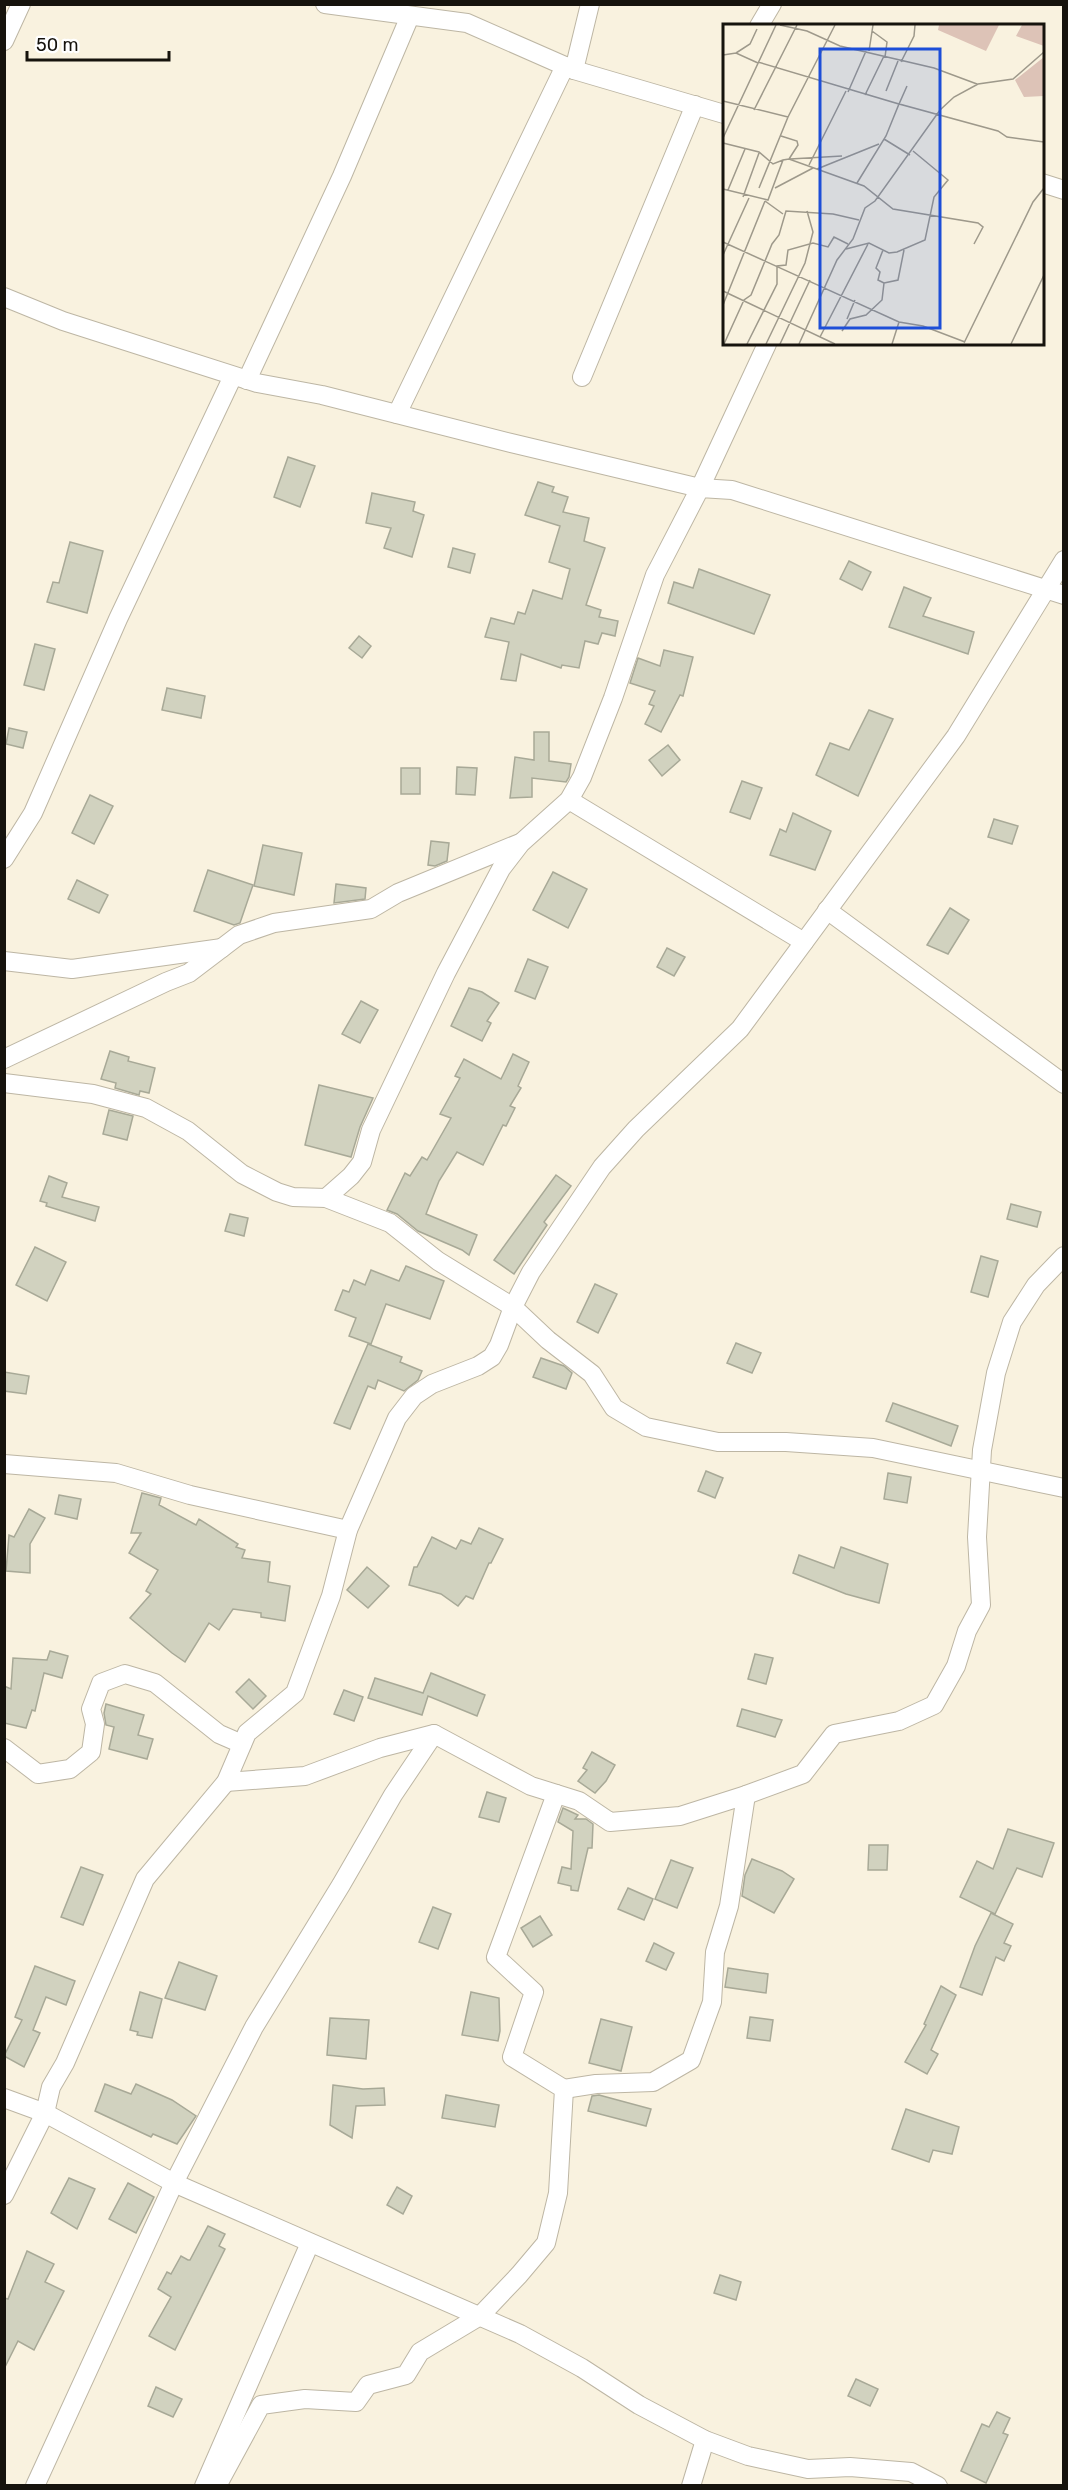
<svg xmlns="http://www.w3.org/2000/svg" width="1068" height="2490" font-family="Rubik,sans-serif">
<rect width="100%" height="100%" fill="#f9f2df"/>
<g fill="#d1d2bf" stroke="#a8a997" stroke-width="1.5">
<polygon points="288,457 315,466 300,507 274,497"/>
<polygon points="538,482 554,487 552,492 568,497 563,512 589,518 584,541 605,548 586,605 601,610 599,617 618,621 615,636 602,633 598,644 585,641 579,668 562,665 561,668 521,654 516,681 501,679 509,642 485,637 491,618 514,624 518,612 525,614 533,590 562,599 570,569 549,562 560,526 525,515"/>
<polygon points="372,493 415,502 413,511 424,515 412,557 384,548 391,528 366,523"/>
<polygon points="70,542 103,551 87,613 47,602 53,582 59,583"/>
<polygon points="453,548 475,554 470,573 448,567"/>
<polygon points="849,561 871,572 862,590 840,579"/>
<polygon points="699,569 770,595 754,634 668,603 674,582 693,588"/>
<polygon points="904,587 931,598 923,616 974,632 968,654 889,627"/>
<polygon points="359,636 371,646 362,658 349,648"/>
<polygon points="35,644 55,649 44,690 24,685"/>
<polygon points="664,650 693,657 683,696 680,695 661,732 645,724 654,706 649,704 655,691 630,683 638,658 660,666"/>
<polygon points="167,688 205,696 201,718 162,710"/>
<polygon points="869,710 893,719 858,796 816,775 830,743 849,750"/>
<polygon points="9,728 27,732 23,748 6,744"/>
<polygon points="534,732 549,732 549,761 571,764 569,777 566,782 532,778 532,797 510,798 515,757 534,760"/>
<polygon points="668,745 680,760 662,776 649,760"/>
<polygon points="457,767 477,768 475,795 456,794"/>
<rect x="401" y="768" width="19" height="26"/>
<polygon points="742,781 762,788 750,819 730,812"/>
<polygon points="90,795 113,806 94,844 72,833"/>
<polygon points="793,813 831,831 815,870 770,855 780,829 786,832"/>
<polygon points="994,819 1018,826 1012,844 988,837"/>
<polygon points="431,841 449,843 447,861 435,866 428,865"/>
<polygon points="263,845 302,853 294,895 254,886"/>
<polygon points="208,870 253,885 240,923 234,925 194,911"/>
<polygon points="553,872 587,889 568,928 533,910"/>
<polygon points="77,880 108,895 99,913 68,899"/>
<polygon points="336,884 366,888 365,899 334,903"/>
<polygon points="950,908 969,920 948,954 927,945"/>
<polygon points="667,948 685,957 674,976 657,967"/>
<polygon points="528,959 548,967 535,999 515,991"/>
<polygon points="469,988 482,992 499,1003 487,1021 491,1023 482,1041 451,1026"/>
<polygon points="361,1001 378,1010 360,1043 342,1034"/>
<polygon points="110,1051 129,1057 128,1061 155,1068 149,1093 140,1091 139,1095 115,1088 116,1083 101,1079"/>
<polygon points="513,1054 529,1062 518,1086 521,1088 510,1106 515,1108 506,1126 503,1125 483,1165 457,1152 439,1181 426,1214 477,1235 469,1255 462,1250 418,1231 397,1214 387,1210 405,1173 410,1176 422,1157 427,1160 451,1118 440,1114 460,1078 455,1076 464,1059 501,1079"/>
<polygon points="319,1085 373,1098 360,1127 351,1157 305,1145"/>
<polygon points="109,1110 133,1116 127,1140 103,1134"/>
<polygon points="556,1175 571,1186 544,1222 547,1225 514,1274 494,1260"/>
<polygon points="49,1176 67,1183 62,1197 99,1207 95,1221 46,1206 47,1203 40,1201"/>
<polygon points="1011,1204 1041,1212 1037,1227 1007,1219"/>
<polygon points="230,1214 248,1218 244,1236 225,1231"/>
<polygon points="35,1247 66,1262 47,1301 16,1285"/>
<polygon points="981,1256 998,1261 988,1297 971,1292"/>
<polygon points="406,1266 444,1281 430,1319 386,1304 371,1344 349,1336 356,1318 335,1310 343,1290 349,1292 354,1280 365,1285 371,1270 399,1281"/>
<polygon points="595,1284 617,1294 598,1333 577,1322"/>
<polygon points="736,1343 761,1353 752,1373 727,1363"/>
<polygon points="368,1344 402,1357 400,1362 422,1371 418,1380 404,1391 378,1380 375,1389 368,1386 350,1429 334,1423"/>
<polygon points="541,1358 564,1366 572,1373 566,1389 533,1377"/>
<polygon points="4,1372 29,1376 26,1394 4,1391"/>
<polygon points="893,1403 958,1426 951,1446 886,1421"/>
<polygon points="706,1471 723,1478 715,1498 698,1491"/>
<polygon points="888,1473 911,1477 907,1503 884,1499"/>
<polygon points="142,1493 161,1498 159,1505 196,1525 199,1519 238,1544 236,1547 245,1550 242,1558 270,1562 268,1582 290,1586 285,1621 261,1617 261,1613 233,1609 219,1630 209,1623 185,1662 172,1653 130,1618 151,1594 146,1591 158,1570 129,1553 141,1533 131,1533"/>
<polygon points="59,1495 81,1499 77,1519 55,1514"/>
<polygon points="29,1509 45,1518 30,1544 30,1573 6,1571 9,1535 14,1537"/>
<polygon points="479,1528 503,1539 491,1563 489,1563 473,1599 466,1596 458,1606 441,1594 409,1585 414,1567 417,1567 432,1537 456,1549 461,1540 471,1544"/>
<polygon points="841,1547 888,1564 879,1603 846,1594 793,1573 799,1555 834,1568"/>
<polygon points="367,1567 389,1586 368,1608 347,1590"/>
<polygon points="50,1651 68,1656 62,1678 44,1673 35,1711 32,1710 26,1728 4,1723 4,1686 11,1689 13,1658 47,1660"/>
<polygon points="755,1654 773,1658 766,1684 748,1679"/>
<polygon points="431,1673 485,1695 477,1716 428,1696 422,1715 368,1698 375,1678 423,1693"/>
<polygon points="249,1679 266,1696 253,1709 236,1692"/>
<polygon points="344,1690 363,1697 354,1721 334,1714"/>
<polygon points="106,1704 144,1715 138,1735 153,1739 147,1759 109,1749 114,1727 106,1725 104,1713"/>
<polygon points="742,1709 782,1720 775,1737 737,1726"/>
<polygon points="592,1752 615,1765 606,1781 595,1793 578,1781 587,1770 583,1768"/>
<polygon points="487,1792 506,1798 499,1822 479,1817"/>
<polygon points="563,1808 578,1815 575,1819 586,1819 593,1824 592,1848 588,1848 578,1891 571,1890 571,1886 558,1883 562,1867 571,1869 573,1831 558,1822"/>
<polygon points="1008,1829 1054,1843 1042,1877 1017,1868 995,1914 960,1897 977,1861 993,1869"/>
<polygon points="869,1845 888,1845 887,1870 868,1870"/>
<polygon points="752,1859 782,1871 794,1879 774,1913 742,1896 745,1875"/>
<polygon points="671,1860 693,1868 677,1908 655,1899"/>
<polygon points="81,1867 103,1875 83,1925 61,1917"/>
<polygon points="628,1888 653,1899 644,1920 618,1909"/>
<polygon points="433,1907 451,1914 438,1949 419,1942"/>
<polygon points="991,1913 1013,1924 1004,1943 1011,1946 1004,1961 996,1957 982,1995 960,1987 975,1946"/>
<polygon points="540,1916 552,1935 533,1947 521,1928"/>
<polygon points="654,1943 674,1953 666,1970 646,1961"/>
<polygon points="179,1962 217,1976 205,2010 165,1998"/>
<polygon points="35,1966 75,1981 66,2005 46,1997 33,2030 40,2033 24,2067 4,2056 22,2020 15,2017"/>
<polygon points="728,1968 768,1974 766,1993 725,1987"/>
<polygon points="941,1986 956,1995 931,2050 938,2054 927,2074 905,2062 926,2025 924,2024"/>
<polygon points="140,1992 162,1999 152,2038 137,2035 138,2032 130,2030"/>
<polygon points="471,1992 499,1998 500,2031 498,2041 462,2035"/>
<polygon points="750,2017 773,2020 770,2041 747,2038"/>
<polygon points="330,2018 369,2020 366,2059 327,2055"/>
<polygon points="601,2019 632,2027 621,2071 589,2063"/>
<polygon points="105,2084 131,2094 136,2084 172,2100 196,2116 177,2144 153,2134 151,2137 95,2111"/>
<polygon points="333,2085 363,2089 384,2088 385,2105 356,2106 352,2138 330,2125"/>
<polygon points="446,2095 499,2105 495,2127 442,2118"/>
<polygon points="599,2095 651,2109 646,2126 588,2111 592,2096"/>
<polygon points="906,2109 959,2127 952,2154 933,2150 929,2162 892,2149"/>
<polygon points="69,2178 95,2189 77,2229 51,2213"/>
<polygon points="128,2183 154,2197 136,2233 109,2219"/>
<polygon points="397,2187 412,2196 403,2214 387,2205"/>
<polygon points="208,2226 225,2234 219,2246 225,2249 175,2350 149,2336 171,2297 158,2289 167,2272 171,2274 181,2256 188,2260 190,2260"/>
<polygon points="27,2251 54,2264 45,2282 64,2291 34,2350 18,2341 4,2369 4,2298 8,2299"/>
<polygon points="720,2275 741,2282 736,2300 714,2293"/>
<polygon points="856,2379 878,2389 870,2406 848,2396"/>
<polygon points="156,2387 182,2399 173,2417 148,2406"/>
<polygon points="997,2412 1010,2418 1003,2433 1008,2435 986,2483 961,2471 982,2424 989,2427"/>
</g>
<g fill="none" stroke-linecap="round" stroke-linejoin="round">
<g stroke="#bdb6a4" stroke-width="20">
<g id="street">
<polyline points="325,4 467,23 574,70 724,114"/>
<polyline points="759,26 772,4"/>
<polyline points="4,41 21,4"/>
<polyline points="574,70 590,4"/>
<polyline points="1042,183 1064,190"/>
<polyline points="4,297 63,321 257,383 322,395 511,443 700,488 767,344"/>
<polyline points="582,377 695,105"/>
<polyline points="247,380 342,176 410,16"/>
<polyline points="397,414 565,66"/>
<polyline points="569,800 804,942"/>
<polyline points="4,859 33,813 118,619 233,376"/>
<polyline points="827,910 1064,1084"/>
<polyline points="4,961 72,969 222,948"/>
<polyline points="4,1059 166,982 189,973 239,935 274,923 371,909 398,893 520,843"/>
<polyline points="4,1083 93,1094 146,1108 188,1131 242,1174 277,1192 293,1197 326,1198 390,1223 438,1261 513,1307 548,1340 592,1374 614,1408 646,1427 718,1442 786,1442 873,1448 1064,1488"/>
<polyline points="326,1198 351,1176 362,1162 371,1130 446,973 501,869 521,843 569,800 582,777 613,698 655,575 700,488 732,490 1064,595"/>
<polyline points="4,1464 116,1473 190,1495 348,1530"/>
<polyline points="4,1748 38,1774 70,1769 91,1752 95,1724 91,1709 101,1683 125,1674 155,1683 219,1734 242,1744"/>
<polyline points="226,1782 305,1776 380,1748 434,1734 531,1786 579,1801 610,1822 680,1816 746,1795 803,1774 834,1734 899,1721 934,1705 956,1666 967,1631 981,1605 977,1537 982,1450 996,1373 1012,1322 1036,1285 1064,1256"/>
<polyline points="564,2089 596,2084 653,2082 691,2060 712,2002 715,1952 729,1906 746,1795"/>
<polyline points="4,2098 45,2113 174,2183 520,2334 582,2368 639,2405 705,2440 748,2456 808,2469 850,2467 911,2472 938,2486"/>
<polyline points="4,2195 45,2113 51,2087 65,2063 145,1879 226,1782 247,1733 295,1693 331,1596 348,1530 397,1418 414,1396 432,1384 478,1366 492,1357 499,1345 513,1307 531,1272 602,1167 636,1129 740,1029 956,736 1064,560"/>
<polyline points="35,2486 174,2183 254,2027 341,1885 393,1795 434,1734"/>
<polyline points="204,2486 310,2243"/>
<polyline points="217,2486 261,2405 305,2399 356,2402 368,2385 406,2375 420,2352 480,2316 519,2275 546,2243 558,2193 564,2089 512,2057 534,1992 496,1957 556,1794"/>
<polyline points="691,2486 705,2440"/>
</g>
</g>
<use href="#street" stroke="#fff" stroke-width="18"/>
</g>
<g transform="translate(723 24)">
<rect width="321" height="321" fill="#f9f2df"/>
<path d="M216 1H276L263 27 215 6ZM299 1H321V22L293 12ZM321 33V72L301 73 292 56Z" fill="#ddc3b7"/>
<path fill="none" stroke="#9e998b" stroke-width="1.5" d="M57 1 84 7 117 22 211 44 254 60M149 7 164 18 162 33M146 27 150 1M13 29 27 20 34 5M0 31 13 29 35 39M35 38 176 80 184 62M178 38 191 12 192 1M163 67 175 37M125 68 143 27M142 71 161 32M0 77 65 93M31 86 74 1M58 112 74 117 75 121 66 135M0 114 53 1M161 115 187 131M0 119 36 128 50 140 60 136M67 135 119 132M86 141 123 67M94 145 156 120M134 159 163 112 176 80 275 107 284 113 321 118M36 164 65 93 112 1M52 164 90 144M0 165 45 176 60 136 66 135 141 162 170 185 255 199 260 203 251 220M5 166 22 125M20 173 36 129M42 177 60 190M0 218 176 298 200 302 242 318M123 225 146 219 166 229 174 228 202 216 211 173 225 156 190 127M0 231 26 174M161 259 175 256 181 226M0 267 112 320M0 281 42 177M124 295 132 276M119 307 127 295 143 291 159 276 161 259 155 256 157 248 153 244 160 226M97 313 145 220M241 319 310 178 321 164M1 320 21 276 28 271 49 220 56 211 63 187 110 190 136 196M24 320 54 260V242L63 241 65 226 90 219 105 223 111 213 125 220M43 320 82 239 90 208 84 187M57 320 87 256M76 320 114 236 130 215 142 184 152 177 217 86 231 73 255 60 290 55 321 28M169 320 176 298M288 320 321 251"/>
<path fill="#1d4ed8" fill-opacity="0.15" stroke="#1d4ed8" stroke-width="3" d="M97 25H217V304H97Z"/>
<rect width="321" height="321" fill="none" stroke="#16130d" stroke-width="3"/>
</g>
<rect width="1068" height="2490" fill="none" stroke="#16130d" stroke-width="12"/>
<path d="M27 51v9h142v-9" fill="none" stroke="#16130d" stroke-width="3"/>
<text x="36" y="51" font-size="18" fill="#16130d" stroke="#ffffff" stroke-width="4.5" paint-order="stroke">50 m</text>
</svg>
